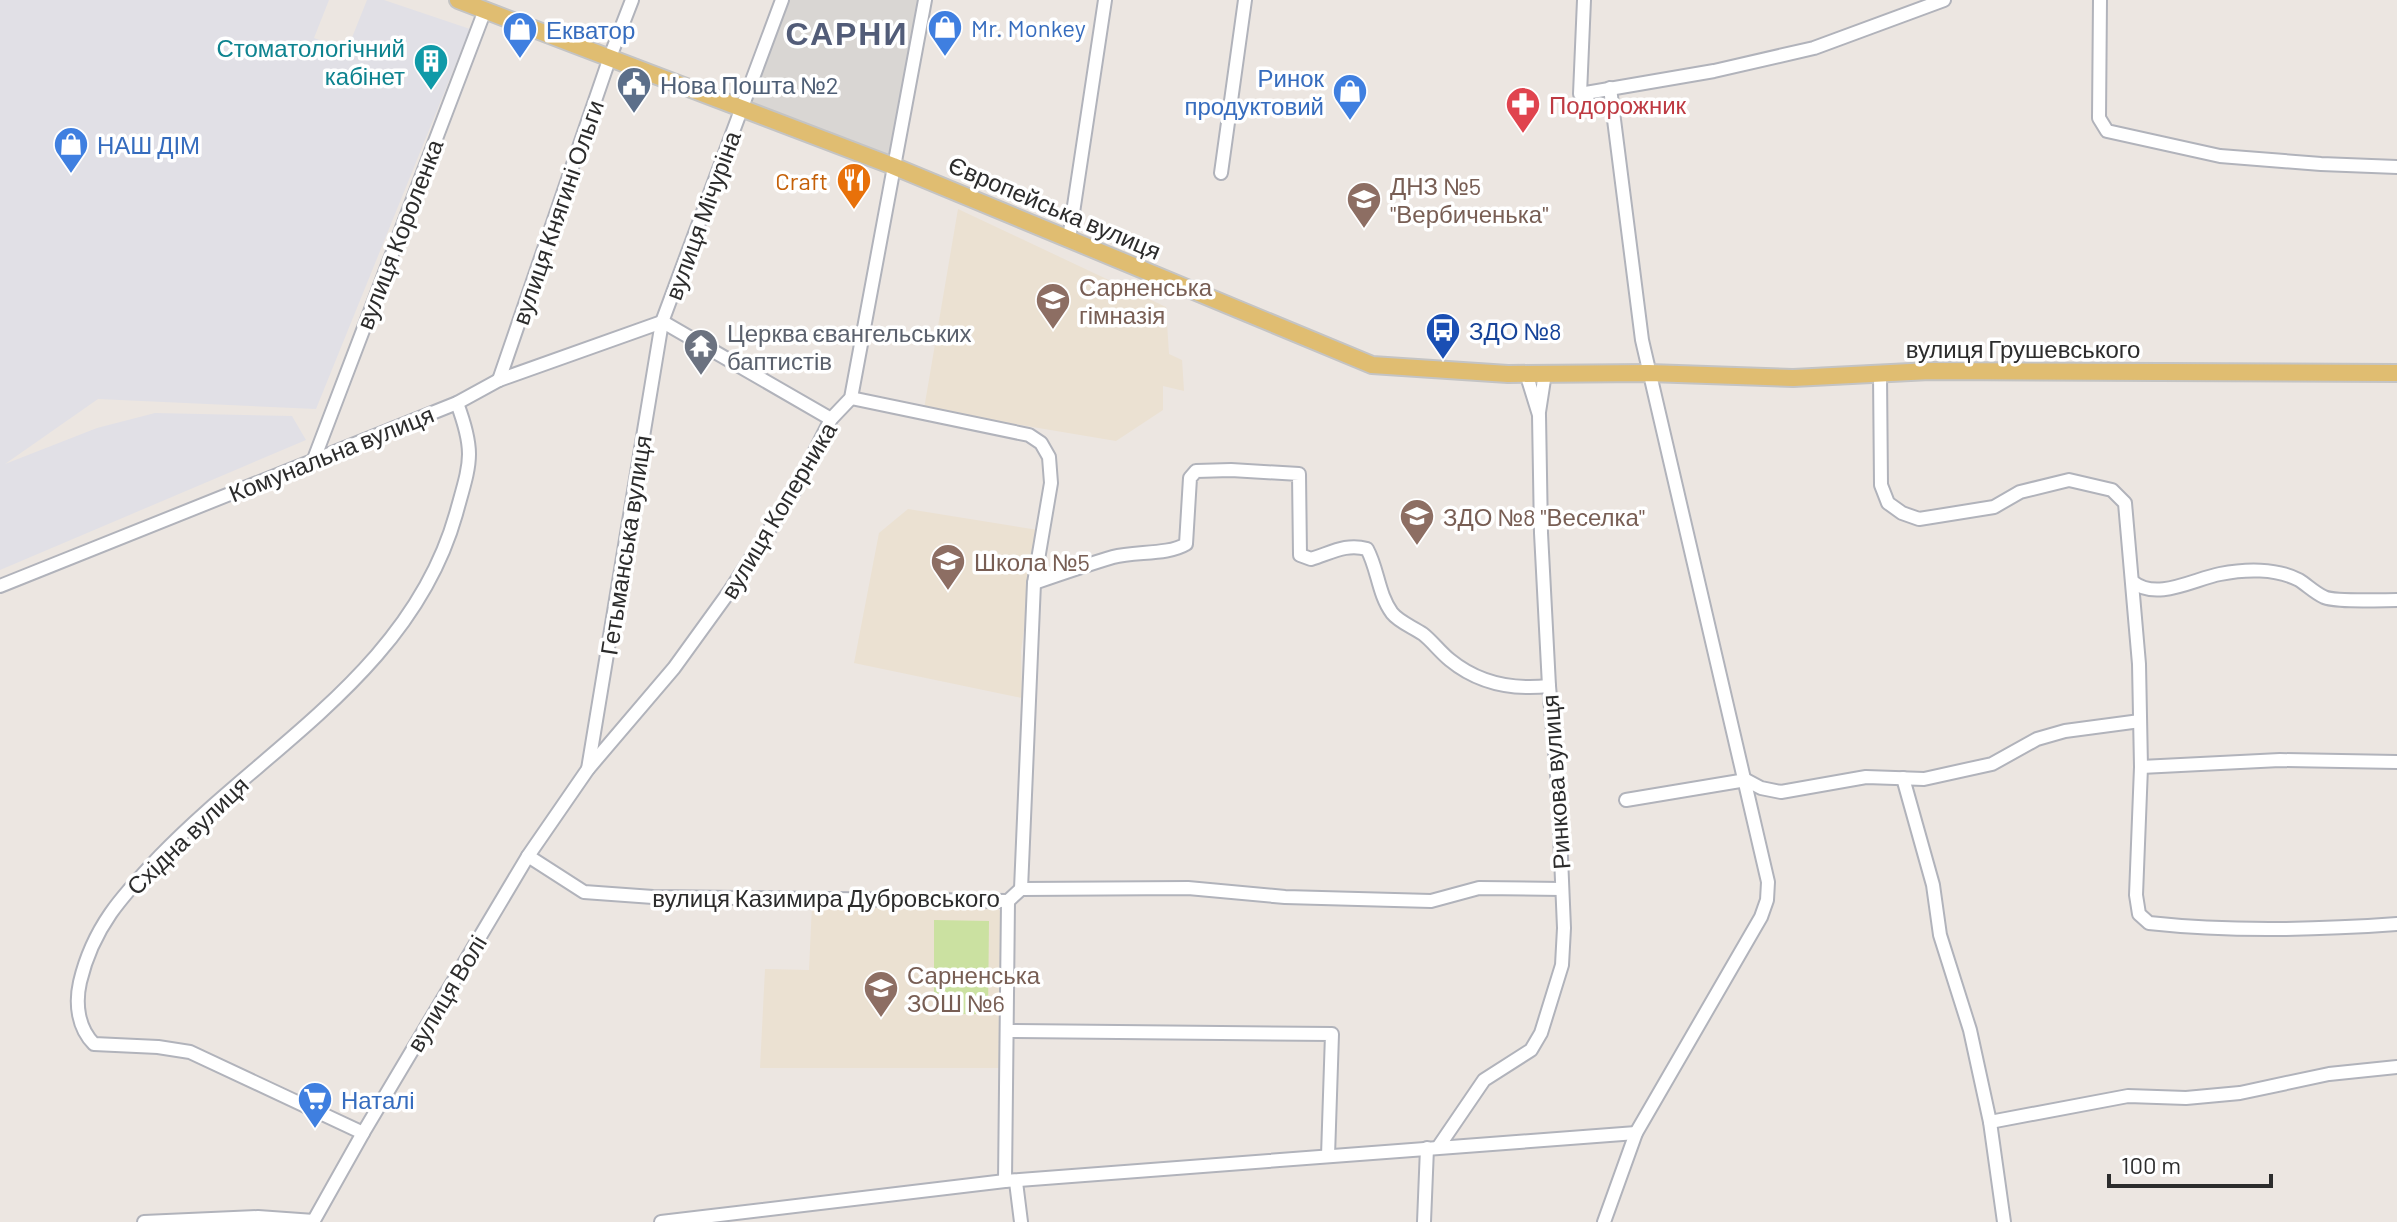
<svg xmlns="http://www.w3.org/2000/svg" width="2397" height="1222" font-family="Barlow,sans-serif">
<rect width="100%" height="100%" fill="#ece6e1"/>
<polygon fill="#e1e0e6" points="0,0 329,0 314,38 347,50 367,0 384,0 470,29 316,409 98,399 5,464 97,428 155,413 292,416 306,440 0,570"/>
<g fill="#ebe1d2">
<polygon points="958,209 1166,307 1169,354 1182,360 1184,391 1163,386 1163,410 1116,441 924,409"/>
<polygon points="908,509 1038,530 1021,651 1022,698 854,663 879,533"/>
<polygon points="812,905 994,906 1000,911 999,1068 760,1068 765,969 809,970"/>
</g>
<polygon fill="#cbe1a1" points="934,920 989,921 988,1014 934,1014"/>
<polygon fill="#d9d6d3" points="782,0 925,0 893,166 741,109"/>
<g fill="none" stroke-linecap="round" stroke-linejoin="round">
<g stroke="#b1b3bb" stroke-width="16">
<g id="minor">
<polyline points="1584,0 1580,94 1714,71 1814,48 1944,0"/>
<polyline points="2100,0 2099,118 2107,131 2220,156 2321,164 2397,167"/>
<polyline points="1221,173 1245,0"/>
<polyline points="1069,239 1105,0"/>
<polyline points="663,322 831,419"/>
<path d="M1880 374 1881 485 1888 503 1902 513 1919 519 1994 507 2020 492 2069 480 2112 490 2125 503 2139 664 2141 767 2136 895 2139 914 2149 923C2231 932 2315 930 2397 924"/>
<polyline points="499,380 610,57 632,0"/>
<polyline points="851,398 1029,435 1041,443 1049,457 1051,483 1034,583 1021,889"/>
<polyline points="1539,412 1545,373"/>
<polyline points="314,459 485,10"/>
<path d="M2133 582C2157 601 2194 579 2220 574 2245 569 2276 568 2299 580 2307 585 2315 593 2324 597 2334 602 2382 600 2397 600"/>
<path d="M1034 583C1060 574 1086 565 1113 557 1135 551 1168 555 1186 544L1190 478 1196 471 1231 470 1299 474 1300 555 1311 559C1331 553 1346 543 1367 549 1378 569 1378 594 1392 613 1399 622 1413 627 1423 634 1432 641 1440 652 1450 660 1478 683 1513 690 1549 686"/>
<polyline points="0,586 457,403 499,380 662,322"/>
<polyline points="2141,767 2280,760 2397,762"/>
<polyline points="588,769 662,322 782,0"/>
<polyline points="1903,778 1933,885 1940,935 1970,1030 1990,1122 2004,1222"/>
<polyline points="1626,800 1746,780 1761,788 1781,792 1866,777 1924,779 1992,764 2037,739 2065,731 2140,721"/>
<polyline points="528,856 584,892 653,897 1008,901 1021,889 1188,888 1285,897 1431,901 1479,888 1562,889"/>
<polyline points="1007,1031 1332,1034 1328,1156"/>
<polyline points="1990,1122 2128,1096 2186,1098 2240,1093 2329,1074 2397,1067"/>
<path d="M363 1133 190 1052 158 1047 94 1044C78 1028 75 1004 80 982 93 927 122 896 160 856 265 747 412 670 456 514 470 463 476 454 457 403"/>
<polyline points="1439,1146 1484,1080 1531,1050 1541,1033 1562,965 1564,928 1558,786 1549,686 1541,533 1539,415 1526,373"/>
<polyline points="1005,1181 1008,901"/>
<polyline points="1016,1182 1021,1222"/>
<polyline points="144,1222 258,1217 314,1221"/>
<polyline points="313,1222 363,1133 528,856 588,769 674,668 729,592 797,487 831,419 851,398 925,0"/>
<polyline points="661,1222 1005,1181 1636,1133"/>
<polyline points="1424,1222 1427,1148"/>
<polyline points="1604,1222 1636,1133 1761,917 1767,900 1768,882 1642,340 1610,88"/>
</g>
</g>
<g stroke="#c4c4c4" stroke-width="20">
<polyline id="major" points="458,0 893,166 1372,365 1508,374 1649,373 1793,378 1930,371 2397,373"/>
</g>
<use href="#minor" stroke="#fff" stroke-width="12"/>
<use href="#major" stroke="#e0bd71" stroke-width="16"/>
</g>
<defs>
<g id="shop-pin" transform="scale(1.8)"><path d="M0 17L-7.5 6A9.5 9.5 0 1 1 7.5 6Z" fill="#3f7fe0" stroke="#fff"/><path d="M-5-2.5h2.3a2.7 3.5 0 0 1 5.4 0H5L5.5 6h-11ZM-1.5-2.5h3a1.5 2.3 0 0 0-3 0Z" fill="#fff"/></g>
<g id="building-pin" transform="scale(1.8)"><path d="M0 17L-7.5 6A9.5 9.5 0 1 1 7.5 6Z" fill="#0f9aa8" stroke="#fff"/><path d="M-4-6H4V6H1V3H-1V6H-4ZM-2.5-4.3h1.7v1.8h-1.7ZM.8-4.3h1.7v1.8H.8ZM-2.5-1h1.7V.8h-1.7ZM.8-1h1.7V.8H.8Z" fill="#fff"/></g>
<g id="civic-pin" transform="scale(1.8)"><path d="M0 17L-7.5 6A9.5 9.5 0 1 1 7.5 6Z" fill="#5c6f8a" stroke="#fff"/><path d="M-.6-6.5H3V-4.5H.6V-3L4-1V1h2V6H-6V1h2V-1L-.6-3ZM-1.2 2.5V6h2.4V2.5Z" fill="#fff"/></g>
<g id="pharmacy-pin" transform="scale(1.8)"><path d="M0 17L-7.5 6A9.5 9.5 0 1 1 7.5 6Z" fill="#e0444e" stroke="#fff"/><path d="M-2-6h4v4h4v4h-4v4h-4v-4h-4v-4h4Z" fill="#fff"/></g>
<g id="restaurant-pin" transform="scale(1.8)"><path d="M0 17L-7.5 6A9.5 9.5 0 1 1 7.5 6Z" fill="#e8710a" stroke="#fff"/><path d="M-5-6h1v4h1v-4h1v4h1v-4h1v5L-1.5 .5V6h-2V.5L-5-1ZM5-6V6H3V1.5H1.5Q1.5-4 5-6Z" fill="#fff"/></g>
<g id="school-pin" transform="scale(1.8)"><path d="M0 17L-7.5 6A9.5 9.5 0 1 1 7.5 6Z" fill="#8d6e63" stroke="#fff"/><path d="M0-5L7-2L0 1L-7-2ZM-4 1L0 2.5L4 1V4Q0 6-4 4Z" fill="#fff"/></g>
<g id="bus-pin" transform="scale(1.8)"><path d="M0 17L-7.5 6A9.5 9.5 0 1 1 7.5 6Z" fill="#1a4fb4" stroke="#fff"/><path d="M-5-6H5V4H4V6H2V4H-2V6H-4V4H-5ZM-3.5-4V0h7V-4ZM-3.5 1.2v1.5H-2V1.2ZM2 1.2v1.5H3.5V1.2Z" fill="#fff"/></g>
<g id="temple-pin" transform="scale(1.8)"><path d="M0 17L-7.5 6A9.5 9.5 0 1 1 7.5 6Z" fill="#6b7280" stroke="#fff"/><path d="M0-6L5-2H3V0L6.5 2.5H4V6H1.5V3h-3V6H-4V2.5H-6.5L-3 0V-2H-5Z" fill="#fff"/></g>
<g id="supermarket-pin" transform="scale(1.8)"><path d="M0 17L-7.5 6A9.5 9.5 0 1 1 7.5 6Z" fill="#3f7fe0" stroke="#fff"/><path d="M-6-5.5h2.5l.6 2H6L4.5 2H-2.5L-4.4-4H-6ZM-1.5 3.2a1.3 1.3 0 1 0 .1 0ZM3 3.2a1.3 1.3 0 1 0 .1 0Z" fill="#fff"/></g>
</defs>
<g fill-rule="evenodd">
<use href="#shop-pin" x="945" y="27"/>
<use href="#shop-pin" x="520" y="29"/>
<use href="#building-pin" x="431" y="61"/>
<use href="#civic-pin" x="634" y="84"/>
<use href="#shop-pin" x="1350" y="91"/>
<use href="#pharmacy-pin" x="1523" y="104"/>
<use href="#shop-pin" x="71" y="144"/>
<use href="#restaurant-pin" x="854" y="180"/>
<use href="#school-pin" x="1364" y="199"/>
<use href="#school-pin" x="1053" y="300"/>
<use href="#bus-pin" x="1443" y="330"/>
<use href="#temple-pin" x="701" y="346"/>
<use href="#school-pin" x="1417" y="516"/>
<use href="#school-pin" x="948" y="561"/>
<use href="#school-pin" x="881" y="988"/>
<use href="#supermarket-pin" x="315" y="1099"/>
</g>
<g text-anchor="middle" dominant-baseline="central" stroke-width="7" stroke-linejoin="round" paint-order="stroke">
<g font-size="24" fill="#366cbe" stroke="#fff" text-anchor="start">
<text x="971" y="27">Mr. Monkey</text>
<text x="546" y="29">Екватор</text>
<text x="1324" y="77" text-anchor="end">Ринок<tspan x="1324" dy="28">продуктовий</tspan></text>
<text x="97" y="144">НАШ ДІМ</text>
<text x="341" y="1099">Наталі</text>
</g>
<g font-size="24" fill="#0d838f" stroke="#fff" text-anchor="end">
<text x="405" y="47">Стоматологічний<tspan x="405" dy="28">кабінет</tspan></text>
</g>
<g font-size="24" fill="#4e5e75" stroke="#fff" text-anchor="start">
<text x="660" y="84">Нова Пошта №2</text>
</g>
<g font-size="24" fill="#be3a42" stroke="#fff" text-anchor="start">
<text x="1549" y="104">Подорожник</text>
</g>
<g font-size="24" fill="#c56008" stroke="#fff" text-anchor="end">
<text x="828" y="180">Craft</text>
</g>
<g font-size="24" fill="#785e54" stroke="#fff" text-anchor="start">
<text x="1390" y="185">ДНЗ №5<tspan x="1390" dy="28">"Вербиченька"</tspan></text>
<text x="1079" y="286">Сарненська<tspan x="1079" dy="28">гімназія</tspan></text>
<text x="1443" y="516">ЗДО №8 "Веселка"</text>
<text x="974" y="561">Школа №5</text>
<text x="907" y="974">Сарненська<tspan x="907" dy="28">ЗОШ №6</tspan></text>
</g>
<g font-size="24" fill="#2c2c2c" stroke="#fff">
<text transform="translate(1055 207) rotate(23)">Європейська вулиця</text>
<text transform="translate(557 212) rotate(-71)">вулиця Княгині Ольги</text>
<text transform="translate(702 215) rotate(-70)">вулиця Мічуріна</text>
<text transform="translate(399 234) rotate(-69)">вулиця Короленка</text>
<text x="2023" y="348">вулиця Грушевського</text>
<text transform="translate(331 453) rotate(-22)">Комунальна вулиця</text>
<text transform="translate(778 510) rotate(-59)">вулиця Коперника</text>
<text transform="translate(625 545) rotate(-81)">Гетьманська вулиця</text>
<text transform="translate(1555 782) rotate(-94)">Ринкова вулиця</text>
<text transform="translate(187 835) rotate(-44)">Східна вулиця</text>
<text x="826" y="897">вулиця Казимира Дубровського</text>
<text transform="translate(446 993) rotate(-59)">вулиця Волі</text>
</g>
<g font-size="24" fill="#164399" stroke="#fff" text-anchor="start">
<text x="1469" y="330">ЗДО №8</text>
</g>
<g font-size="24" fill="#5b616d" stroke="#fff" text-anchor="start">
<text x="727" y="332">Церква євангельських<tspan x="727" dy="28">баптистів</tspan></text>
</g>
<g font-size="32" font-weight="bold" letter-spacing="2" fill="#525c78" stroke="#fff">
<text x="847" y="32">САРНИ</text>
</g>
</g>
<path d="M2109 1174v12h162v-12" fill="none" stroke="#2c2c2c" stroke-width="4"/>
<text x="2121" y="1174" font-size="24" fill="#2c2c2c" stroke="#ffffff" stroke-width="6" paint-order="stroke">100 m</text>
</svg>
